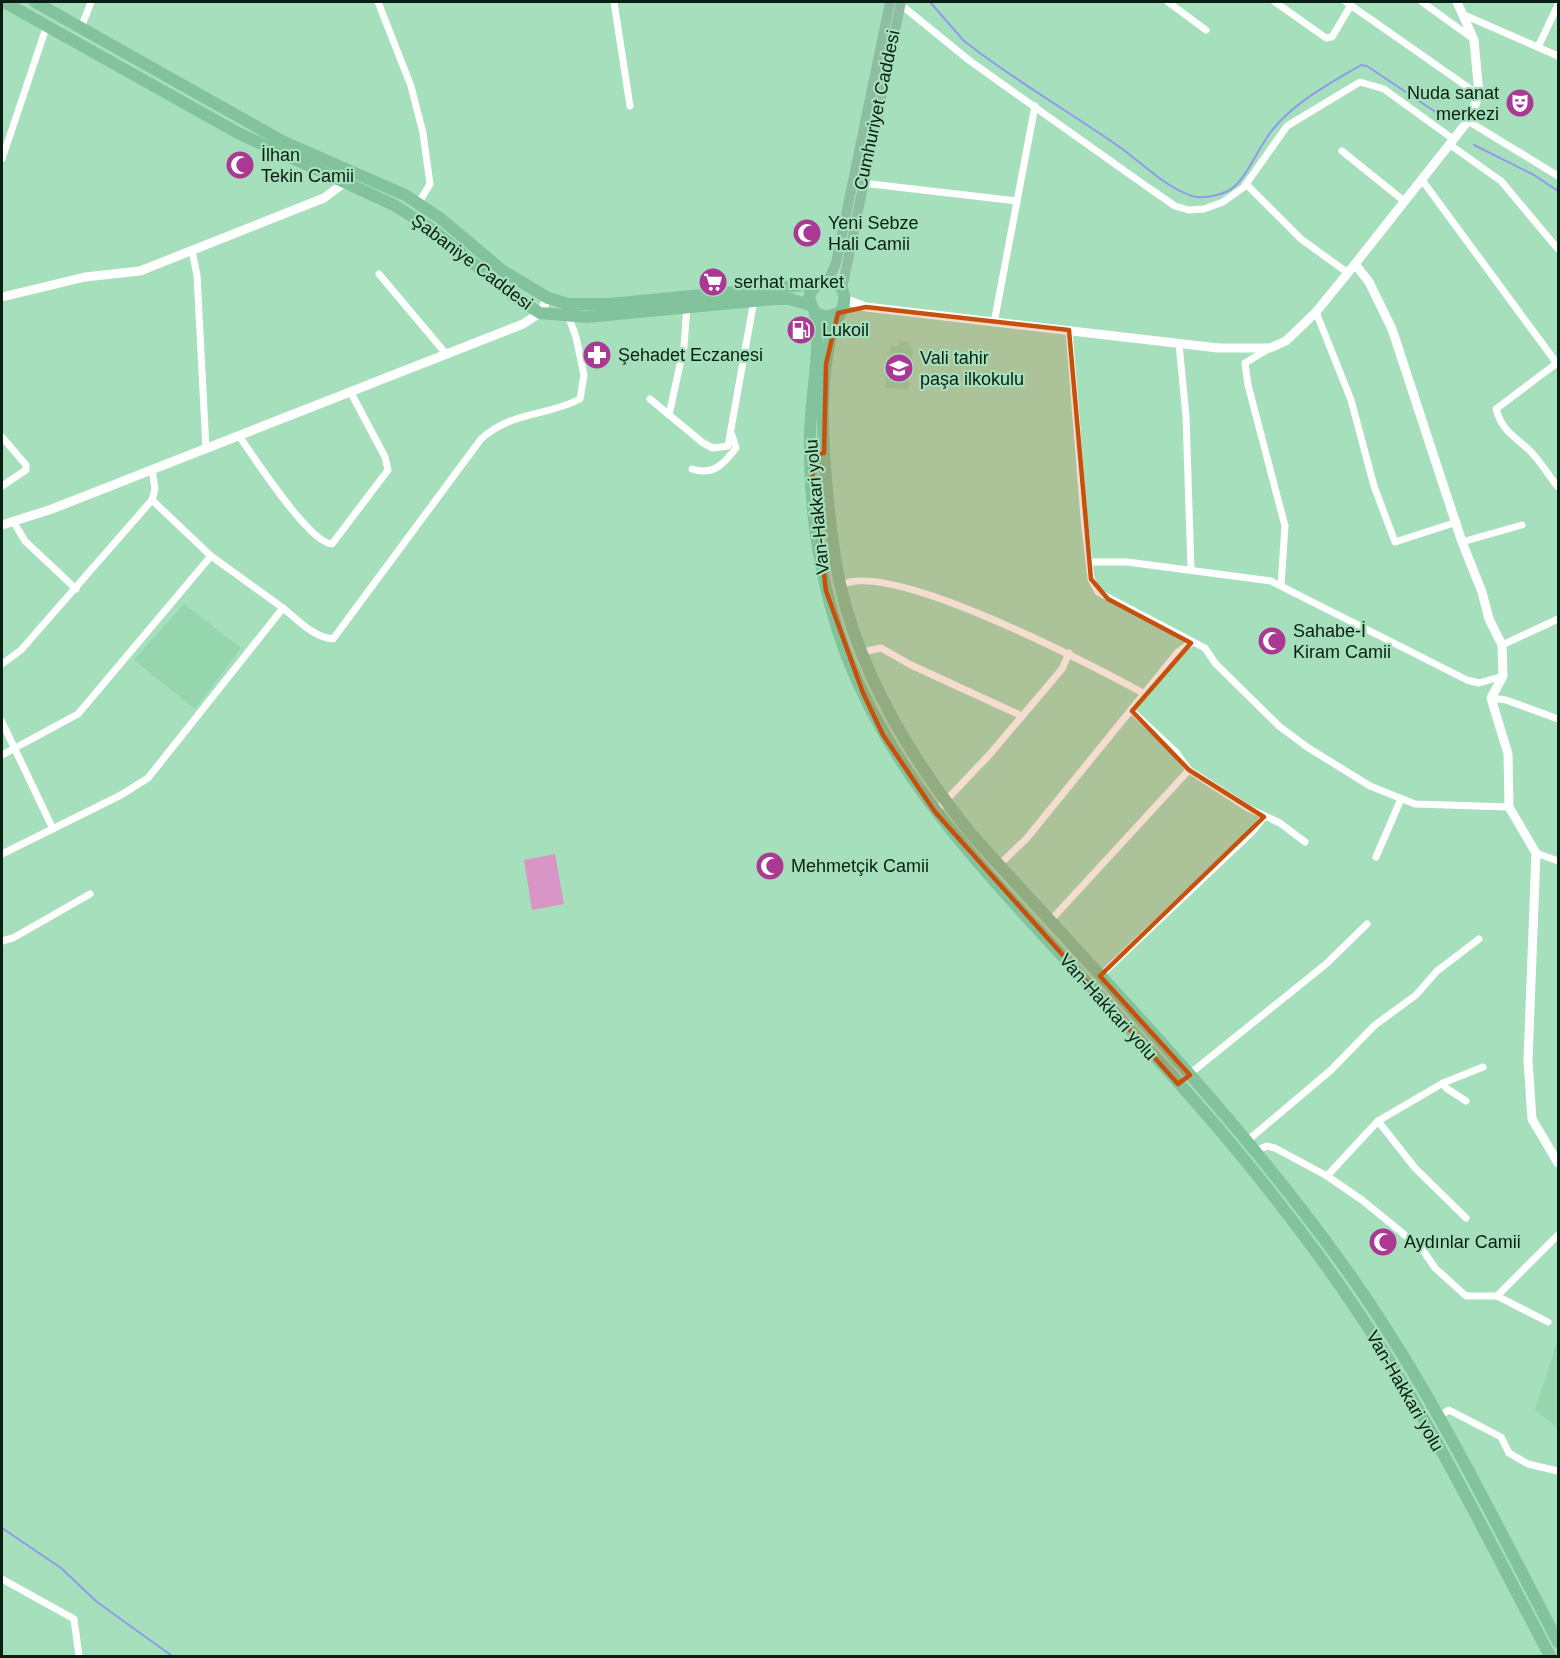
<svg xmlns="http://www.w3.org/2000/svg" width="1560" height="1658" font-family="Arial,sans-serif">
<rect width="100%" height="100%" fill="#a6dfbc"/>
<g fill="#95d6ae">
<polygon points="899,341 910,342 909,347 913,348 908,390 885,388 890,345 899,346"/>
<polygon points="184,604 241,648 195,709 134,660"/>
<polygon points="1558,1340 1558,1428 1535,1410"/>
</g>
<polygon fill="#d895c5" points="555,854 564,904 532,910 524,860"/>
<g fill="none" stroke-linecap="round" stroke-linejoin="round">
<g stroke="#8f9aec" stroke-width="2">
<path d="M930 2 964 41 980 53C1026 87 1074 115 1121 148 1143 164 1165 187 1192 196 1203 199 1218 196 1228 191 1246 182 1259 145 1273 129 1296 101 1331 83 1361 65L1367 66 1446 119"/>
<polyline points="1474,145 1534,175 1558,191"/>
<polyline points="2,1528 61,1568 97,1602 172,1656"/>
</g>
<g stroke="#fff" stroke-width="7">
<polyline points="378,2 411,86 423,133 430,184 418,204"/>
<polyline points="614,2 630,106"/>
<polyline points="1168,2 1206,30"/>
<polyline points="1275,2 1326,38 1332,37 1351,5"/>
<polyline points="1346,2 1479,95"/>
<polyline points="1422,2 1472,38"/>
<polyline points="900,4 970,61 1146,186 1175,206 1189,210 1204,209 1223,202 1244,187 1287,126 1360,82 1384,89 1453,139"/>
<polyline points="1462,14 1558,56"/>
<polyline points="81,28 91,2"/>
<polyline points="1538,47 1558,5"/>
<polyline points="1468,121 1558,176"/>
<polyline points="1449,144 1501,181 1558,249"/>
<polyline points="1342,151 1404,201"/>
<polyline points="2,159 47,25"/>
<polyline points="1422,180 1558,365"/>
<polyline points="862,183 1017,201"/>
<polyline points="1246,184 1301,239 1348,273"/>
<polyline points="192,251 197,275 206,449"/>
<polyline points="379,274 447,355"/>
<polyline points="1316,312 1351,400 1374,486 1395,542 1457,522"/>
<polyline points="994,323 1035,106"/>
<polyline points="1069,330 1084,518 1091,579 1098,592 1205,648 1215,663 1279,726 1307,747 1370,786 1415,804 1509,807"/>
<polyline points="1179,344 1186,416 1191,569"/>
<polyline points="1270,348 1245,363 1248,385 1285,526 1281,585"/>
<path d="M1557 363 1496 409C1503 432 1512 434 1528 449 1540 460 1548 475 1558 487"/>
<polyline points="650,399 703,443 713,448 728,446 754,300"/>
<polyline points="669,415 684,346 687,306"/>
<path d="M239 436C254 457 309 543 332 544L388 470 385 457 350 391"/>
<polyline points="2,437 26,465 26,470 2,486"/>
<path d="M692 469C713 476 724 464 736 448L732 435"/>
<polyline points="13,521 25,541 76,589"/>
<polyline points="1462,542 1522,525"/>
<polyline points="1090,562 1127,562 1271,581 1467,680 1479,683 1503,676"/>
<path d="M841 585C891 559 1093 666 1145 694"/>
<path d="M283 608C298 620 313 637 333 639L481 439C512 411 545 417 580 399L584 375 576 337 568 315"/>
<polyline points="1502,645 1558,619"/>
<polyline points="862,652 881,648 911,665 1022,716"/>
<polyline points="2,664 21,650 152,500"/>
<polyline points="1491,698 1506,700 1558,719"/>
<polyline points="1132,711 1176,752 1189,770 1248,808 1280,823 1305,842"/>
<polyline points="2,722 53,829"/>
<polyline points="2,755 78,714 211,556"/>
<polyline points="935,812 990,754 1062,669 1069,653"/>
<polyline points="1536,853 1558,861"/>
<polyline points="2,854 121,795 148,778 283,608 211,556 152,500 155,489 152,469"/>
<polyline points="1376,857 1401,799"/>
<polyline points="999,865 1027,838 1178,652 1191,643"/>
<polyline points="1050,921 1189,770"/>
<polyline points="2,941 13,938 90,894"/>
<polyline points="1100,976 1252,832 1264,817"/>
<polyline points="1187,1076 1326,964 1367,924"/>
<polyline points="1443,1083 1446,1088 1466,1101"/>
<polyline points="1378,1121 1415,1168 1466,1218"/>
<polyline points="1247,1141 1331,1070 1375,1025 1416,995 1437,971 1479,939"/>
<polyline points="1255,1151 1267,1146 1275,1148 1327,1176 1362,1200 1422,1249 1435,1268 1466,1296 1497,1296 1548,1322"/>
<polyline points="1327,1176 1378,1121 1443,1083 1483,1067"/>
<polyline points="1497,1296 1558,1235"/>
<polyline points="1438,1417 1449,1410 1501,1437 1509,1453 1528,1464 1558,1471"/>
<polyline points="2,1579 74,1619 79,1656"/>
</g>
<g stroke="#fff" stroke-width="9">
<polyline points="1355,264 1369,282 1392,329 1462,542 1482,592 1489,619 1502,645 1503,676 1491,698 1508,754 1509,807 1536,853 1528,1060 1532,1119 1558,1163"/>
<polyline points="2,297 85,277 140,271 324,198 344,183"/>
<polyline points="844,299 866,307 1218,348 1270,348 1286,341 1316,312 1355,264 1468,121 1479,95 1474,40 1457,2"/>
<polyline points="2,525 52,509 523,324 540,313 548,298"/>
</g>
<g stroke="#8dbda2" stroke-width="10">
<polyline points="828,281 836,263 890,2"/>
<polyline points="842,289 901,2"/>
</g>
<g stroke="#82c39d" stroke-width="12">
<polyline points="4,2 238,133 394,205 433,230 513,296 540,313 587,317 775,299 790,299 810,305"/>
<polyline points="35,2 282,141 405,195 440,218 503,271 548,298 568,304 609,304 816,284"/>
<path d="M815 313C822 341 811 398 810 431 808 507 820 586 847 657 889 763 955 838 1031 922 1102 1000 1176 1076 1243 1158 1288 1213 1331 1270 1370 1330 1437 1434 1492 1547 1550 1656"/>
<path d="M838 313 827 317 815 313 809 299C812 275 848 277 844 302 843 311 835 321 832 331 820 379 822 431 826 480 829 515 833 550 840 584 861 676 914 763 972 835 1097 974 1229 1107 1338 1258 1425 1377 1490 1512 1558 1642"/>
</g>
</g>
<path fill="#c7500d" fill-opacity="0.2" stroke="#c7500d" stroke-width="4.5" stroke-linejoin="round" d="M866 307 1069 330 1091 579 1108 599 1191 643 1132 711 1189 770 1264 817 1100 976 1190 1075 1178 1084 935 812 883 735 863 693 826 591 810 455 824 453 826 364 838 313Z"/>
<defs>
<g id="theatre-disc" transform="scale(1.5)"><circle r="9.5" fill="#ab3893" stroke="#a6dfbc"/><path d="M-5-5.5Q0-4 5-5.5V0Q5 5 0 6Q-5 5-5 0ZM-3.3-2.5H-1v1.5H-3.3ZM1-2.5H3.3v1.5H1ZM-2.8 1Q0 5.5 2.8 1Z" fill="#fff"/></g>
<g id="mosque-disc" transform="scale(1.5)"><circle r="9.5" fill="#ab3893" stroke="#a6dfbc"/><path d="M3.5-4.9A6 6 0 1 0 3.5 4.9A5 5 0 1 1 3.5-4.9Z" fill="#fff"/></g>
<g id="supermarket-disc" transform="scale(1.5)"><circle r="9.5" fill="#ab3893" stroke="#a6dfbc"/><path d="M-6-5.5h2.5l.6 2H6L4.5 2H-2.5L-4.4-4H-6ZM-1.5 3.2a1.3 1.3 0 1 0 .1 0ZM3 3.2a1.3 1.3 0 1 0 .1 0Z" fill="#fff"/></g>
<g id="fuel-disc" transform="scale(1.5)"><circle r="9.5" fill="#ab3893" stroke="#a6dfbc"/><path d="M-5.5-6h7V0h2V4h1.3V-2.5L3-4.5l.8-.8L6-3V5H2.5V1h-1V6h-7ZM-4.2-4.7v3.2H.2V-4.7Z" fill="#fff"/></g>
<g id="pharmacy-disc" transform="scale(1.5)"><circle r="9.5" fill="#ab3893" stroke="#a6dfbc"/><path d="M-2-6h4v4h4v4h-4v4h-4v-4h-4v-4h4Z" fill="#fff"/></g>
<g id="school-disc" transform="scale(1.5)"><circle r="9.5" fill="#ab3893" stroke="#a6dfbc"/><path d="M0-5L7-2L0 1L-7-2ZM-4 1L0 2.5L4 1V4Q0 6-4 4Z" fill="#fff"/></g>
</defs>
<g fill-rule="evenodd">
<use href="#theatre-disc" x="1520" y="103"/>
<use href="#mosque-disc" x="240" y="165"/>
<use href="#mosque-disc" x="807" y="233"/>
<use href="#supermarket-disc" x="713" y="282"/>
<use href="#fuel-disc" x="801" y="330"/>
<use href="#pharmacy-disc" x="597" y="355"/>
<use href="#school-disc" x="899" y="368"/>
<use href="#mosque-disc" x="1272" y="641"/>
<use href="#mosque-disc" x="770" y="866"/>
<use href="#mosque-disc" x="1383" y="1242"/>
</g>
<g text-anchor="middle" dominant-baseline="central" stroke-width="4.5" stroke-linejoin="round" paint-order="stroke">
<g font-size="18" fill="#091f13" stroke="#a6dfbc" text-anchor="start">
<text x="1499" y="93" text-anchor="end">Nuda sanat<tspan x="1499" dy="21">merkezi</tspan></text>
<text x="261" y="155">İlhan<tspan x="261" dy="21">Tekin Camii</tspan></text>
<text x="828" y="223">Yeni Sebze<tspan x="828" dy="21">Hali Camii</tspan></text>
<text x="734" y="282">serhat market</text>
<text x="822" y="330">Lukoil</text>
<text x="618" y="355">Şehadet Eczanesi</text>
<text x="920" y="358">Vali tahir<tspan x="920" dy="21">paşa ilkokulu</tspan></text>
<text x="1293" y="631">Sahabe-İ<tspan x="1293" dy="21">Kiram Camii</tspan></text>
<text x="791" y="866">Mehmetçik Camii</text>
<text x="1404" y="1242">Aydınlar Camii</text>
</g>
<g font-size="18" fill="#091f13" stroke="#a6dfbc">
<text transform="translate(877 110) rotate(-78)">Cumhuriyet Caddesi</text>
<text transform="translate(472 262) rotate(37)">Şabaniye Caddesi</text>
<text transform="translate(817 507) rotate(-95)">Van-Hakkari yolu</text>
<text transform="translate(1108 1007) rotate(48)">Van-Hakkari yolu</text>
<text transform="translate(1405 1391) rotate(60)">Van-Hakkari yolu</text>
</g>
</g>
<rect width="1560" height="1658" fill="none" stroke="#091f13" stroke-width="6"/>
</svg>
